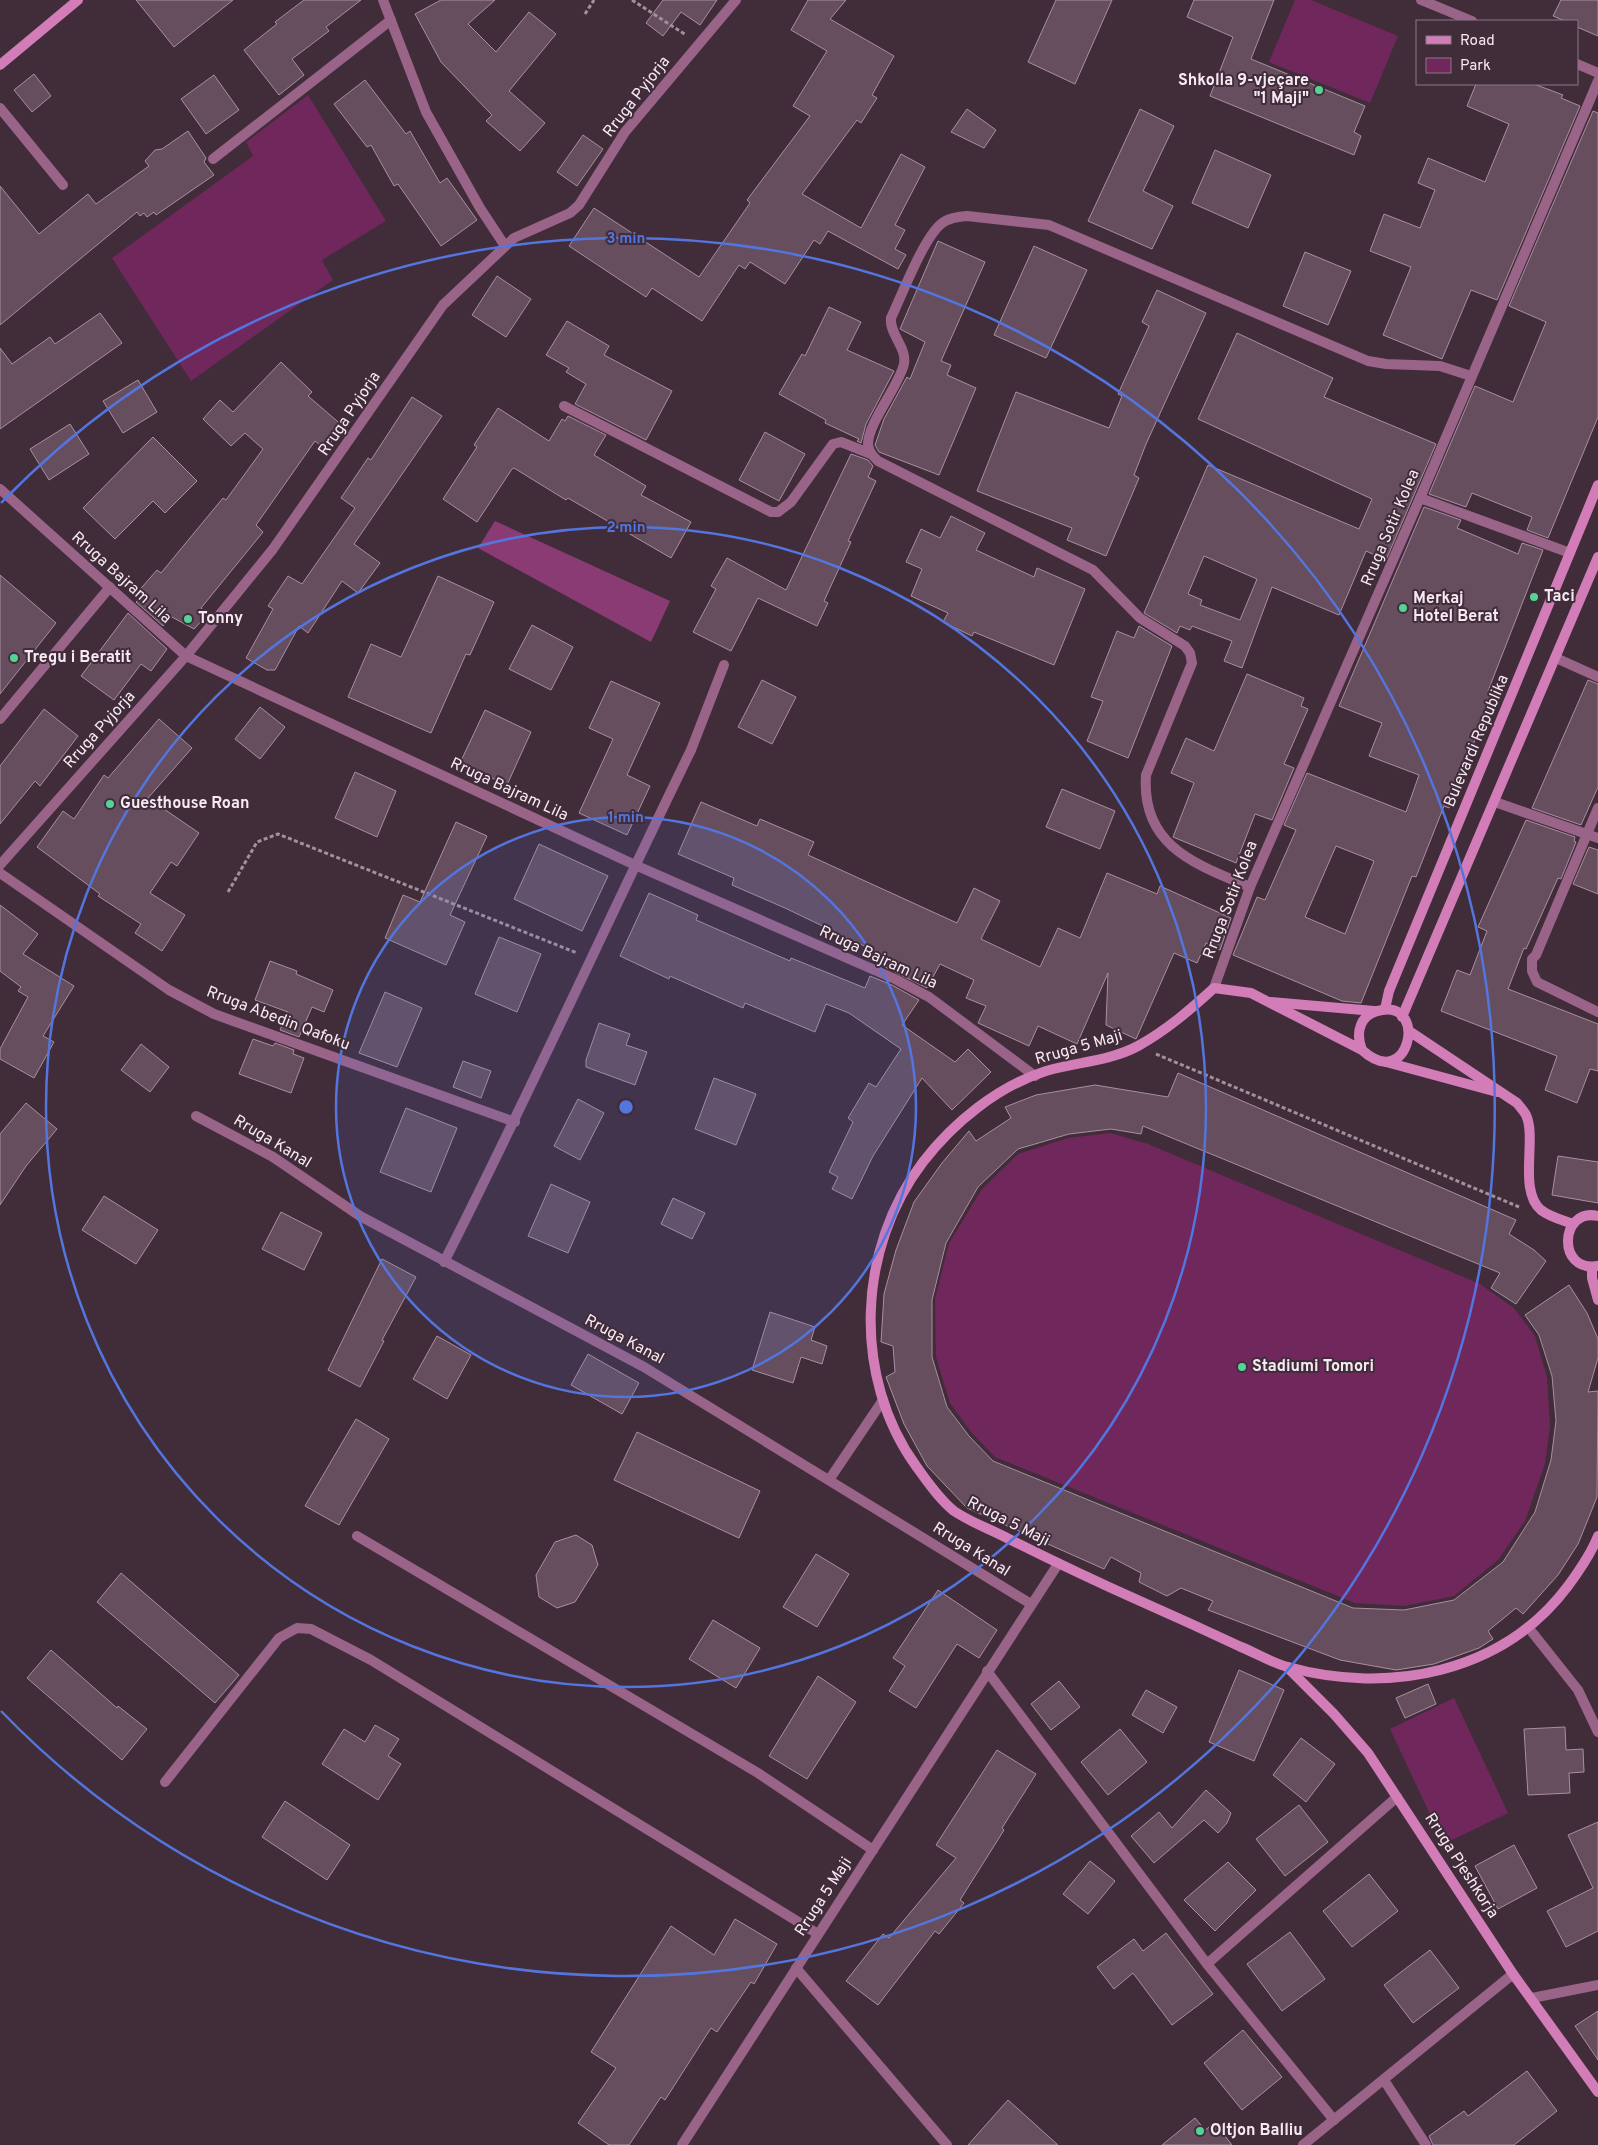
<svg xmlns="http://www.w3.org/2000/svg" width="1598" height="2145" font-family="Overpass,sans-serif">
<rect width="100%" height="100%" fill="#412c3a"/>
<g fill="#6f275c">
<polygon points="1295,0 1311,0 1398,36 1370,103 1269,62"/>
<polygon points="308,95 386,221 322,260 333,280 191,381 112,258 253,156 246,142"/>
<polygon points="1110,1133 1148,1144 1480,1284 1514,1308 1535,1336 1547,1377 1550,1426 1545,1464 1525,1521 1498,1560 1454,1596 1404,1606 1355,1603 995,1457 971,1432 950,1403 936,1357 935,1299 949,1243 982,1189 1018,1154 1068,1138"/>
<polygon points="1454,1698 1508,1813 1444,1844 1390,1729"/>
</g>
<polygon fill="#8a3b74" points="495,521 670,601 651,642 478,548"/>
<g fill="#664e5e" stroke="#a98fa0" fill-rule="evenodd">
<polygon points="136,0 233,0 174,47"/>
<polygon points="304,0 361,0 326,27 329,31 292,59 304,75 279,95 244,50 277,24 275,22"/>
<polygon points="441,0 495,0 468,24 496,52 529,12 556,34 509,91 545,123 520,151 486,121 492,115 441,62 415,14"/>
<polygon points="663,0 717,0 700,25 681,12 663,36 646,23"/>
<polygon points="808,0 846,0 830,19 894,56 872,95 877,98 861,123 857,120 802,194 861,228 901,154 925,167 895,225 905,230 895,249 906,255 898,269 828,231 820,244 814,240 785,284 750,262 745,269 739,265 702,321 652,288 646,297 569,246 594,208 699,277 750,203 747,200 810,116 793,106 827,51 791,30"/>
<polygon points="1056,0 1112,0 1075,84 1028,62"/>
<polygon points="1194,0 1274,0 1251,59 1365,106 1354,132 1361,136 1354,155 1210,96 1233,37 1187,17"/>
<polygon points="1561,0 1598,0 1598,36 1577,27 1577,21 1565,21 1553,16"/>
<polygon points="34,74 51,96 32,112 14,90"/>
<polygon points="214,75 239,110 206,134 181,99"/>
<polygon points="365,80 406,134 410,131 440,183 447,178 477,220 441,246 398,184 394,186 371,145 367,147 334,104"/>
<polygon points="1476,84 1534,84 1563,95 1561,98 1580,106 1497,300 1471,290 1442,359 1383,335 1411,267 1370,251 1384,214 1420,228 1435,190 1418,183 1428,158 1485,182 1509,124 1467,106"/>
<polygon points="967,109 996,130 984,148 951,132"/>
<polygon points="1140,109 1174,126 1143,191 1173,206 1152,249 1088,221"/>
<polygon points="1593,111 1598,113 1598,417 1548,538 1527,530 1532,517 1472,493 1466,507 1429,494 1475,386 1513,402 1546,322 1509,306"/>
<polygon points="188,131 206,158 204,162 214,175 156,215 154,212 147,217 144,213 140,216 137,212 0,325 0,186 39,234 88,194 96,204 149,166 145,161 155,150 162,149"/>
<polygon points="583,135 603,149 577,186 557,172"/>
<polygon points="1215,150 1271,175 1248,228 1192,203"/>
<polygon points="938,241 985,262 941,361 951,365 947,375 976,388 939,475 879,452 875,445 884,419 907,377 910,379 925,342 900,329"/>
<polygon points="1034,246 1087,270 1046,358 994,335"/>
<polygon points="1305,252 1351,271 1328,325 1283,306"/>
<polygon points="497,276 531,299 506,337 472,315"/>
<polygon points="1157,290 1206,313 1146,444 1134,475 1139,478 1106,556 1067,540 1072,528 977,491 1016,392 1109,428 1122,396 1118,394 1149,326 1142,322"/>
<polygon points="829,307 861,322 847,350 894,371 866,424 861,443 857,441 859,439 825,423 826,420 779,394 802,354 805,356"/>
<polygon points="100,313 122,343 0,429 0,348 12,364 50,337 55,344"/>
<polygon points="567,321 609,346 604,355 672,391 646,440 575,404 586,384 566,372 569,368 546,355"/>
<path d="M1237 333 1333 378 1324 397 1436 444 1386 560 1366 551 1339 615 1272 587 1242 668 1224 661 1232 641 1192 626 1190 630 1180 626 1177 633 1144 613 1208 465 1359 529 1372 499 1198 419ZM1204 556 1257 579 1240 620 1200 605 1202 600 1188 594Z"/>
<polygon points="281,362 312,392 308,396 344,427 325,449 315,441 256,525 263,532 201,608 208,614 194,629 170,616 163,626 136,602 140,598 136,594 157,570 161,573 223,498 226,500 263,449 245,433 231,446 203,419 220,400 233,412"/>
<polygon points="138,380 157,412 123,433 103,401"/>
<polygon points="412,397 442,416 354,544 380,563 358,593 342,581 308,633 299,626 275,670 267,670 246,658 273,609 268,606 288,576 302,584 355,508 341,498 368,458 371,460"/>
<polygon points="498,408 549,441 562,419 565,421 568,416 606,435 594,455 646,486 641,495 691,522 671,558 568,498 566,500 514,468 512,469 477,522 443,499 477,447 474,445"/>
<polygon points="70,424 89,454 49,480 30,449"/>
<polygon points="765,432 805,454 779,501 739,480"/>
<polygon points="153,437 197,481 165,513 153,501 115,539 83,508"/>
<polygon points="851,454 868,460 873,466 868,477 876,481 848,541 851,542 824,601 828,603 817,626 758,598 731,651 693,632 716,589 711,586 727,558 786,590"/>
<path d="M1424 507 1461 520 1457 528 1518 554 1522 543 1543 550 1488 691 1493 693 1449 808 1444 806 1416 877 1412 876 1361 1003 1342 1001 1233 955 1257 897 1265 900 1296 830 1284 825 1307 773 1406 812 1419 775 1369 756 1382 723 1339 706ZM1336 846 1374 861 1345 934 1305 917Z"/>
<polygon points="951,516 985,533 976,550 1034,577 1037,568 1085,589 1054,665 974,632 972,636 943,622 948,613 911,596 922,569 906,562 921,529 940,538"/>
<polygon points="0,575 56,623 0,694"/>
<polygon points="438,576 494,602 470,655 466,654 431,733 348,697 371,644 401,657"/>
<polygon points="128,613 167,649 151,671 141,664 114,700 81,676"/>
<polygon points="532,625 573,647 551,690 509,669"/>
<polygon points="1139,626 1172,646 1128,758 1087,741 1103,701 1091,697 1117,631 1134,638"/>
<polygon points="1247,674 1304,698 1301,706 1308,709 1284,764 1294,768 1272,820 1255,814 1236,863 1173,837 1194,783 1171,773 1186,738 1214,751"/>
<polygon points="762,680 796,697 772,744 738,727"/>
<polygon points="1588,680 1598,684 1598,787 1581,825 1532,808"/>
<polygon points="611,681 660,703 627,775 650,786 627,835 579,813 613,739 589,728"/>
<polygon points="260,707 285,727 260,759 235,739"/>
<polygon points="44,709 78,736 40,786 35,781 0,824 0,766"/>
<polygon points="485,710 531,732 507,785 460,763"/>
<polygon points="159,719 192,748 148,798 199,833 177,866 171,862 150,893 185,915 162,951 135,933 141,924 98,896 100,894 37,847 63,811 74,819 104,775 108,778"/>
<polygon points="355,772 396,791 377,837 335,818"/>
<polygon points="1062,789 1115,811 1100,849 1046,827"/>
<polygon points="701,802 757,826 760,819 814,842 808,855 957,923 974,888 1000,901 981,939 1040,967 1058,928 1080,938 1107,873 1157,894 1160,886 1231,918 1220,950 1206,943 1197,963 1174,953 1136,1039 1106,1025 1108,973 1077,1044 1038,1026 1029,1046 978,1023 986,1006 966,998 974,980 940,964 927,988 877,963 881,954 785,908 732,885 734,878 678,854"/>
<polygon points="1526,820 1575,837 1574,841 1576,842 1561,879 1558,878 1526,949 1524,948 1508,989 1598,1024 1598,1071 1590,1069 1577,1103 1545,1090 1557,1056 1441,1011 1457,970 1470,975 1487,931 1478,927"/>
<polygon points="456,822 487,836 450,915 465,922 446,965 385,938 403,895 420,902"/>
<polygon points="539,844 608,876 582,931 514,899"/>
<polygon points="1589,847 1598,850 1598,894 1573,884"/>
<polygon points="649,893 698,915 696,920 790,961 791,958 865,988 870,976 892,985 919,1000 902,1025 955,1062 968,1049 991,1072 952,1110 922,1078 873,1156 852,1199 832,1189 838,1177 829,1172 853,1122 848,1118 869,1083 876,1087 901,1049 849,1013 826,1004 815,1032 745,1003 743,1008 670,976 669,979 620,956"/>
<polygon points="0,905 38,934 23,954 74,986 43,1036 54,1042 34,1078 0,1059 0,1049 28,997 18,991 21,987 0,971"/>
<polygon points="499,937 541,954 517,1012 475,994"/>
<polygon points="270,961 297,971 296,974 333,990 324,1012 312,1007 299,1037 280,1030 288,1012 255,1000"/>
<polygon points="385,992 422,1008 397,1067 359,1053"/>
<polygon points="599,1023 630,1034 626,1045 647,1052 635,1085 586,1067 586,1060"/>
<polygon points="253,1039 273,1046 275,1043 294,1050 293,1054 304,1058 291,1093 239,1074"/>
<polygon points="141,1044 169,1067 150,1092 121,1070"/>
<polygon points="463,1061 491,1071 481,1098 453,1087"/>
<polygon points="1178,1073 1516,1220 1509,1234 1534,1250 1546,1261 1516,1304 1491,1288 1500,1273 1143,1126 1141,1134 1111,1129 1069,1134 1018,1149 978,1187 946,1243 932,1300 932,1357 947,1407 969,1436 993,1461 1353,1608 1404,1610 1454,1600 1503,1562 1535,1512 1551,1460 1556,1421 1552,1376 1539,1335 1525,1315 1569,1285 1587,1313 1598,1339 1598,1358 1588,1392 1598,1391 1597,1497 1578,1544 1558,1575 1523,1614 1516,1608 1488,1631 1493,1639 1479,1648 1434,1664 1396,1670 1340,1660 1208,1610 1213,1601 1181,1588 1167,1596 1139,1582 1141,1573 1111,1557 1104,1569 967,1508 927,1466 904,1424 886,1377 895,1372 893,1346 881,1342 884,1294 896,1250 914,1202 942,1163 969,1131 976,1141 1011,1118 1005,1107 1036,1095 1095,1085 1168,1097"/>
<polygon points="714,1078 756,1094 736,1145 695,1129"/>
<polygon points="578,1099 604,1113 580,1160 554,1146"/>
<polygon points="26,1103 57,1129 26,1166 0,1205 0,1134"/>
<polygon points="406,1108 457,1128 431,1192 380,1172"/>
<polygon points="1558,1156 1598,1162 1598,1203 1552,1195"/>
<polygon points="551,1184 590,1202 568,1253 528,1236"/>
<polygon points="104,1196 158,1230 136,1264 82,1230"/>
<polygon points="673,1198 705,1213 692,1239 661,1224"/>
<polygon points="281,1212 322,1233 304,1270 262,1249"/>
<polygon points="382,1259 416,1277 382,1340 384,1341 360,1387 328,1370"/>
<polygon points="770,1312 815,1327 811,1340 827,1346 822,1364 801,1357 793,1383 752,1370"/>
<polygon points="437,1336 471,1355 447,1399 413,1379"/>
<polygon points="588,1354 639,1383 622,1414 571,1385"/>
<polygon points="356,1419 389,1439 339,1525 305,1506"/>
<polygon points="637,1432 760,1491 739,1538 614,1480"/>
<polygon points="576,1535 592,1545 598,1565 575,1602 557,1608 539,1597 536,1575 555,1542"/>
<polygon points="816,1554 849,1574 817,1627 783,1607"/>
<polygon points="121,1573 239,1675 215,1703 97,1602"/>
<polygon points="938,1590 997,1630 979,1658 957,1644 916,1708 889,1691 905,1666 893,1658"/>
<polygon points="713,1620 760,1648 736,1688 689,1659"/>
<polygon points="51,1650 117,1708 118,1706 147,1729 122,1760 27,1678"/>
<polygon points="1239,1670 1284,1690 1254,1761 1209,1742"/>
<polygon points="818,1676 856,1702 807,1779 769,1756"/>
<polygon points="1059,1681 1080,1707 1051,1730 1031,1704"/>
<polygon points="1428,1684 1436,1704 1405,1718 1396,1698"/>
<polygon points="1146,1690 1177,1707 1163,1733 1132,1715"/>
<polygon points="375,1725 399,1739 388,1756 401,1764 378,1800 322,1764 344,1729 365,1742"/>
<polygon points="1565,1727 1566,1750 1583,1749 1584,1772 1569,1773 1570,1793 1528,1795 1524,1729"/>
<polygon points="1120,1729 1147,1762 1108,1795 1081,1762"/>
<polygon points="1301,1738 1335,1764 1306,1802 1273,1775"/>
<polygon points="997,1750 1036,1774 1002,1828 1004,1830 960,1900 964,1903 939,1934 935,1931 878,2005 846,1981 883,1934 889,1938 956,1858 936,1845"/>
<polygon points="1206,1790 1231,1813 1227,1823 1218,1833 1204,1820 1154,1863 1131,1836 1159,1812 1172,1828"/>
<polygon points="285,1801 350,1845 327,1880 262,1837"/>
<polygon points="1299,1805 1328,1842 1285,1876 1256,1839"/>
<polygon points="1598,1822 1598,1931 1566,1947 1547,1911 1593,1888 1568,1835"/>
<polygon points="1514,1845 1537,1888 1498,1909 1475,1866"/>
<polygon points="1090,1861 1115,1881 1088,1914 1063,1894"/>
<polygon points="1228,1862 1256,1890 1215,1931 1184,1900"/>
<polygon points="1369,1874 1398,1911 1352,1947 1323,1911"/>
<polygon points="735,1919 777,1944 754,1984 751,1982 717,2032 711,2028 665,2100 661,2097 629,2145 609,2145 578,2123 616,2068 591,2052 671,1926 714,1955"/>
<polygon points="1290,1932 1325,1979 1282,2011 1247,1964"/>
<polygon points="1166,1933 1213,1994 1172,2025 1133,1973 1114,1989 1097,1967 1134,1939 1143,1951"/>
<polygon points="1430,1950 1459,1988 1413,2023 1384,1985"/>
<polygon points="1598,2011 1598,2060 1575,2026"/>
<polygon points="1243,2030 1282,2077 1242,2110 1204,2063"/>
<polygon points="1527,2071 1557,2111 1514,2145 1433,2145 1429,2136 1464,2111 1468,2116"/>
<polygon points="1008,2100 1058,2145 968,2145"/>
<polygon points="1195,2118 1205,2130 1215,2123 1232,2145 1162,2145"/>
</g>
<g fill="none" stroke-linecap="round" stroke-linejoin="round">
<g stroke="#a2919c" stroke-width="3" stroke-dasharray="4 2.5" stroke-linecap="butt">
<polyline points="632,0 686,35"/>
<polyline points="585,14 594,0"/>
<polyline points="228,892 257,842 278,834 577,953"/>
<polyline points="1156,1054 1519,1207"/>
</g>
<g stroke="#9a6488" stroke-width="10">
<polyline points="0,108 63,185"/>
<polyline points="213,159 391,20"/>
<polyline points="0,719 110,587"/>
<polyline points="691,750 724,665"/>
<polyline points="357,1536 758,1773 873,1850"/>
<polyline points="796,1968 947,2145"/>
</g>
<g stroke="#9a6488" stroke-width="10">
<polyline points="383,0 426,112 480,208 505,246"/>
<polyline points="1421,0 1472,21"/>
<polyline points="1577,64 1598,73"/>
<polyline points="564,406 771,512 778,512 791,502 833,444 841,442 871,454"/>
<polyline points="0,489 186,656 635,865 895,979 929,997 1035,1076"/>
<polyline points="1420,498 1570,553"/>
<polyline points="1556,658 1598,677"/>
<polyline points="1495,802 1598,838"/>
<polyline points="1598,808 1536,955 1532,959 1532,971 1537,982 1598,1012"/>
<polyline points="0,865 186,656 273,549 443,305 514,238 570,213 579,205 625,132 736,0"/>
<polyline points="0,873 169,990 214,1014 515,1122"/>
<path d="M1250 887C1195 864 1141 846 1146 775L1192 663 1190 653 1185 646 1140 618 1093 570 878 461C873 456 869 452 868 445 867 424 899 386 904 364 907 347 889 334 891 318 902 295 923 239 941 224 948 218 958 217 967 216L1049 225 1368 361 1386 364 1440 366 1471 376"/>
<polyline points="1214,988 1250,887 1420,498 1598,81"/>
<polyline points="196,1116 273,1157 360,1216 644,1367 1031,1604"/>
<path d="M444 1262C530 1093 608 920 691 750"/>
<polyline points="829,1480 883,1400"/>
<polyline points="1528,1627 1578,1690 1598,1732"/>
<polyline points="987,1671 1207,1964 1397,1797"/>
<polyline points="165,1782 279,1638 297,1628 311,1629 371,1660 818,1934"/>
<polyline points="1207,1964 1334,2120"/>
<polyline points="1532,1998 1598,1985"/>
<polyline points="1384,2080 1426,2145"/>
<polyline points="682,2145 1058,1564"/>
<polyline points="1303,2145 1513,1974"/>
</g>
<g stroke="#d27db8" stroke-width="10">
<polyline points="0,65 78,0"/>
<polyline points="1271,1002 1374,1011"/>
<polyline points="1385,1009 1389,991 1598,485"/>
<polyline points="1402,1017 1598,557"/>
<path d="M1409 1031 1517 1103C1520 1107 1524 1111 1526 1115 1537 1138 1518 1191 1541 1210 1550 1217 1562 1220 1573 1224"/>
<path d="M1362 1050C1355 1032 1360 1013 1382 1010 1428 1002 1409 1093 1362 1050L1251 993 1214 988C1191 1009 1167 1030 1138 1046 1110 1061 1077 1062 1046 1071 998 1086 953 1123 923 1162 857 1248 852 1377 916 1466 927 1481 939 1499 954 1511 970 1522 990 1529 1007 1538 1051 1560 1095 1581 1140 1601 1174 1616 1207 1631 1241 1647 1256 1653 1272 1663 1288 1667 1389 1695 1503 1673 1568 1586 1579 1571 1591 1554 1598 1536"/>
<polyline points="1386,1062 1497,1092"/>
<path d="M1598 1216C1560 1207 1556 1273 1598 1266"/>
<polyline points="1592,1267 1592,1278 1598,1300"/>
<polyline points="1287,1667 1334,1714 1368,1753 1513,1974 1598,2092"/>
</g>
</g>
<circle cx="626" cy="1107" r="290" fill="#5475de" fill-opacity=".12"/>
<g fill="none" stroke="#5475de" stroke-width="2.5">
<circle cx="626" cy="1107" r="290"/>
<circle cx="626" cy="1107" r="580"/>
<path d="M1 503A869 869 0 1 1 1 1711"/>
</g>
<g fill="#53d396" stroke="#412c3a" stroke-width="2">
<circle cx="1319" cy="90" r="5"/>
<circle cx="1534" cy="597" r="5"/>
<circle cx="1403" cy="608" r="5"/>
<circle cx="188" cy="619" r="5"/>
<circle cx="14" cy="658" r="5"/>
<circle cx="110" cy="804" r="5"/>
<circle cx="1242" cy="1367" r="5"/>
<circle cx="1200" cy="2131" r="5"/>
</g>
<g text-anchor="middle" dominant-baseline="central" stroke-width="4" stroke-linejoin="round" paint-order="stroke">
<g font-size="16" font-weight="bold" fill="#f7e9f2" stroke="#412c3a" text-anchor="start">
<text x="1309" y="81" text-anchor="end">Shkolla 9-vjeçare<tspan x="1309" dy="18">"1 Maji"</tspan></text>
<text x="1544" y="597">Taci</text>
<text x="1413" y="599">Merkaj<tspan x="1413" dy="18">Hotel Berat</tspan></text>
<text x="198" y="619">Tonny</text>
<text x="24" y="658">Tregu i Beratit</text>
<text x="120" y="804">Guesthouse Roan</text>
<text x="1252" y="1367">Stadiumi Tomori</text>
<text x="1210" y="2131">Oltjon Balliu</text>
</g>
<g font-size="16" fill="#f7e9f2" stroke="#412c3a">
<text transform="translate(637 97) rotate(-52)">Rruga Pyjorja</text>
<text transform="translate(350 414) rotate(-56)">Rruga Pyjorja</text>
<text transform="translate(1391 528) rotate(-67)">Rruga Sotir Kolea</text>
<text transform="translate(121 578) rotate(42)">Rruga Bajram Lila</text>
<text transform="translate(100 730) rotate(-48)">Rruga Pyjorja</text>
<text transform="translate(1477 741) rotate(-67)">Bulevardi Republika</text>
<text transform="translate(509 790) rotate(25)">Rruga Bajram Lila</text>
<text transform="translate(1231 900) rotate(-69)">Rruga Sotir Kolea</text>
<text transform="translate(878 958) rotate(25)">Rruga Bajram Lila</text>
<text transform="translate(278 1019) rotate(21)">Rruga Abedin Qafoku</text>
<text transform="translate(1079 1048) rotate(-16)">Rruga 5 Maji</text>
<text transform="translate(272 1142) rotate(31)">Rruga Kanal</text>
<text transform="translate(624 1340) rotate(28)">Rruga Kanal</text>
<text transform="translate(1008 1522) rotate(27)">Rruga 5 Maji</text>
<text transform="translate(971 1550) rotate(32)">Rruga Kanal</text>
<text transform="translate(1461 1866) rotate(57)">Rruga Pjeshkorja</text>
<text transform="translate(824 1897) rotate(-57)">Rruga 5 Maji</text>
</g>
</g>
<circle cx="626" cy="1107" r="8" fill="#5475de" stroke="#412c3a" stroke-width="2.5"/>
<g font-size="15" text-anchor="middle" font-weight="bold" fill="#5475de" stroke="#412c3a" stroke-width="4" stroke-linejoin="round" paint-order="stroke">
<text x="626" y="243">3 min</text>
<text x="626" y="532">2 min</text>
<text x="626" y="822">1 min</text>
</g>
<rect x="1416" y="20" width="162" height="65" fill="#412c3a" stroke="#8a7884"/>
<rect x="1426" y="36" width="25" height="8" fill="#d27db8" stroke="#8a7884"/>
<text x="1460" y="45" font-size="15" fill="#f7e9f2">Road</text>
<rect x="1426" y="58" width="25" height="15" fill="#6f275c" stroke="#8a7884"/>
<text x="1460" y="70" font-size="15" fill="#f7e9f2">Park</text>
</svg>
